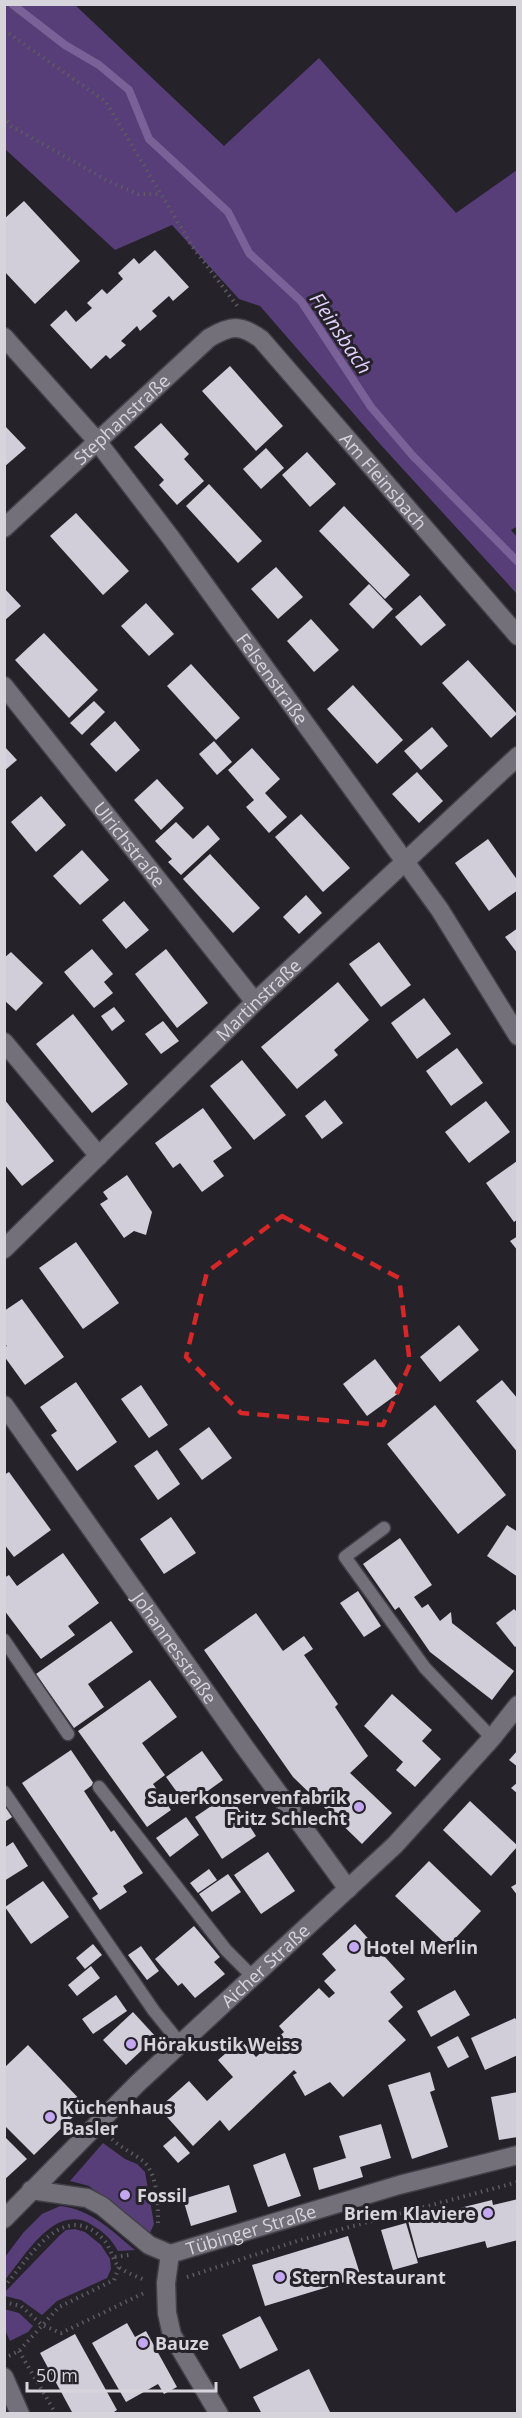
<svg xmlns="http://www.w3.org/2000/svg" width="522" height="2418" font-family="'Open Sans',sans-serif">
<rect width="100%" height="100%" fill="#25222a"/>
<g fill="#573e78">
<polygon points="74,4 224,146 319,58 456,213 517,170 518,526 511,530 517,537 517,594 380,444 260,306 239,299 172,225 115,250 5,149 5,5"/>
<polygon points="103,2143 125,2159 137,2164 145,2172 154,2224 149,2235 89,2186 70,2181"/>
<path d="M60 2206C91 2209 112 2231 135 2250L118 2251C111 2239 104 2232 92 2225 55 2202 26 2255 5 2280V2257L23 2233 42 2214Z"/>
<polygon points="75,2229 85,2232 101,2245 110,2259 111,2269 107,2278 57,2301 42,2315 21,2300 5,2296 5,2292 59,2236 66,2230"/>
<polygon points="4,2309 19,2313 33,2326 28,2332 10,2341 5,2330"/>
</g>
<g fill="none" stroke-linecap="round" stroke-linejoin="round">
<polyline stroke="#7a6197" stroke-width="8" points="12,4 65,45 99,65 129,90 149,139 228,212 249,253 301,301 371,407 413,456 518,562"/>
</g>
<g fill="#d2ced9">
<polygon points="24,201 80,261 35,304 4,271 4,219"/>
<polygon points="155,250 189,287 173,301 169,296 152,311 157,316 140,331 137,326 121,341 126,345 110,359 106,355 91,369 50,325 66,310 76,322 92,308 87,303 102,289 107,294 123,279 118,273 134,258 139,264"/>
<polygon points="230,366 283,426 256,451 202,391"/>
<polygon points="161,423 189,454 184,459 204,481 177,505 159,485 164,480 134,447"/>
<polygon points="4,425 26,448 4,467"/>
<polygon points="266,448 284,468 261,489 243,469"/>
<polygon points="307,452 336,484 310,507 282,475"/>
<polygon points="209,484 262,541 238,563 186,506"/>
<polygon points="344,506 410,575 385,599 319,531"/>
<polygon points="76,513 129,571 103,595 50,536"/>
<polygon points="276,567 303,597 278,619 251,589"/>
<polygon points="369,584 393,609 373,629 349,604"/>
<polygon points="4,588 21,606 4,621"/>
<polygon points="420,595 446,625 421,646 395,617"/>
<polygon points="146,603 174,634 149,656 121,626"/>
<polygon points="311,619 339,650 314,672 287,641"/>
<polygon points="44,633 98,690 69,718 15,660"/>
<polygon points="468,660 517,714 491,738 442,683"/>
<polygon points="191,664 240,718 216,740 167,686"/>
<polygon points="353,685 403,740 377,764 327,709"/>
<polygon points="94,701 105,712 82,735 70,723"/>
<polygon points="115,721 140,750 116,772 90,744"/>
<polygon points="432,727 448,746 421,770 404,751"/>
<polygon points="214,741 232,762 217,775 199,754"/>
<polygon points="4,746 17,760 4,771"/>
<polygon points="252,748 280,779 265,793 287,817 269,833 246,807 254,800 228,770"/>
<polygon points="417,772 443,801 419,823 392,794"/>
<polygon points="157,779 184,808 161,830 134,800"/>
<polygon points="41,796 66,825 36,852 11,822"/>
<polygon points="301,814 350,868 323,892 275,837"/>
<polygon points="176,822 193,839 208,825 220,839 181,875 168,862 172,859 155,841"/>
<polygon points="488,839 518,881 518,890 489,911 455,863"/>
<polygon points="82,850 109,880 80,905 53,876"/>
<polygon points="210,854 260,908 233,933 183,879"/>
<polygon points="306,895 322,913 299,934 283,917"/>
<polygon points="124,901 149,930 126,949 102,920"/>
<polygon points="518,928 518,954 505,937"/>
<polygon points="379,942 411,985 381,1007 349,964"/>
<polygon points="92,949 113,974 104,982 113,993 94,1008 64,972"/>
<polygon points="166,949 208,1003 177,1028 135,974"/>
<polygon points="11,952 43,983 16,1011 4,1000 4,958"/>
<polygon points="338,982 369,1020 334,1050 338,1055 297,1089 261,1047"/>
<polygon points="424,998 451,1034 417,1059 391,1023"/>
<polygon points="114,1007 125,1021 112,1031 101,1016"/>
<polygon points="73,1014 128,1084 92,1113 36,1044"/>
<polygon points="163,1021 179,1041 161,1054 145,1034"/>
<polygon points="457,1048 483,1083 451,1106 426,1071"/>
<polygon points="242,1060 286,1115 254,1140 210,1086"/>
<polygon points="4,1099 54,1161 22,1186 4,1164"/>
<polygon points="325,1100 343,1123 322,1139 305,1116"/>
<polygon points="486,1101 510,1132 469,1163 445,1132"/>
<polygon points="203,1108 232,1148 213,1161 224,1176 202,1192 180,1163 173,1168 155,1143"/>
<polygon points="517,1161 518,1219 514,1222 486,1183"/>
<polygon points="127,1175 152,1212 146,1235 134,1231 124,1238 100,1204 108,1199 103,1192"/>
<polygon points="518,1236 518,1251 510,1241"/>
<polygon points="76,1242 119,1303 83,1329 39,1268"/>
<polygon points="22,1299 64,1357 25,1385 4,1356 4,1347 7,1346 4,1343 4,1311"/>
<polygon points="459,1325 479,1350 440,1382 420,1357"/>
<polygon points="375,1359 400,1392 367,1416 343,1384"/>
<polygon points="502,1380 518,1399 518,1453 476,1401"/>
<polygon points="76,1382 117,1442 77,1471 51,1435 57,1431 40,1407"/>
<polygon points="141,1385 168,1425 149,1438 121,1399"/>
<polygon points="435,1405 506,1495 458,1534 387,1444"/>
<polygon points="209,1427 232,1458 202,1480 179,1449"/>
<polygon points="157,1450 180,1484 158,1500 134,1466"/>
<polygon points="9,1472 51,1530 14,1557 4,1544 4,1475"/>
<polygon points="171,1517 196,1553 164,1574 140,1539"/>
<polygon points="507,1525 518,1532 518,1577 487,1556"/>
<polygon points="400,1538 432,1585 414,1597 422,1608 428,1604 440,1621 451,1612 452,1623 514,1671 492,1700 430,1652 399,1607 395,1610 363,1564"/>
<polygon points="63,1553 99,1603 68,1626 75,1635 41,1659 4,1610 4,1578 9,1575 17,1586"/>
<polygon points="358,1591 381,1626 364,1637 340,1603"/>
<polygon points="514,1609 518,1613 518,1645 515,1647 496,1623"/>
<polygon points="256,1613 283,1651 304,1636 313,1649 304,1655 338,1704 335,1707 368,1756 350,1773 392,1813 362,1844 293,1777 204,1650"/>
<polygon points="111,1621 133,1652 88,1684 104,1707 74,1728 36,1674"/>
<polygon points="150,1680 177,1717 142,1743 165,1775 153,1784 171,1810 147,1827 78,1731"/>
<polygon points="392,1694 432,1730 422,1741 441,1759 415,1787 396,1770 403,1762 364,1726"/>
<polygon points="71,1750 94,1784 84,1791 111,1832 114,1830 143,1873 123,1886 127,1892 100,1910 92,1898 98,1894 22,1783"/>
<polygon points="518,1750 518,1767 509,1760"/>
<polygon points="202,1751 223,1780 187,1806 166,1777"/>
<polygon points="518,1782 518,1794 511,1788"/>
<polygon points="4,1794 17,1814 6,1821 4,1819"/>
<polygon points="229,1794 256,1836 222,1859 195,1817"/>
<polygon points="470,1801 518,1846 491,1876 443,1830"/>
<polygon points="186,1817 199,1835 170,1857 156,1838"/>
<polygon points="13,1842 28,1866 4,1881 4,1848"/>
<polygon points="268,1852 295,1891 261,1914 234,1875"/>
<polygon points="429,1861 481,1911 448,1946 395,1896"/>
<polygon points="209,1869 217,1880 198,1893 190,1883"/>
<polygon points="228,1874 241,1892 212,1912 199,1894"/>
<polygon points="43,1881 69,1917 31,1944 5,1907"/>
<polygon points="518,1883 518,1896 511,1887"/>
<polygon points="355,1924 405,1979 390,1992 403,2007 388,2021 406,2040 343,2097 330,2082 305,2096 293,2075 297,2073 294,2070 229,2131 220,2120 193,2146 159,2108 189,2081 207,2101 233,2077 218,2060 241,2040 256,2057 284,2032 279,2026 319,1988 329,1998 335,1993 324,1981 336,1970 322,1954"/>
<polygon points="194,1926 220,1957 214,1962 225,1974 195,1998 182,1983 178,1986 155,1959"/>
<polygon points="93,1944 102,1955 85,1969 76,1958"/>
<polygon points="141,1946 159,1971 147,1980 128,1955"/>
<polygon points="91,1966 100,1978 77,1996 68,1985"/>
<polygon points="455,1990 470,2015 431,2037 417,2011"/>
<polygon points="116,1995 127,2011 93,2034 82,2019"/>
<polygon points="133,2012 156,2037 126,2065 103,2040"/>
<polygon points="515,2018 518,2023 518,2055 485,2070 471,2038"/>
<polygon points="458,2036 469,2057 448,2068 437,2047"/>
<polygon points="28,2045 85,2105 34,2155 4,2125 4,2068"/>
<polygon points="430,2072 435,2090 430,2092 448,2147 412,2159 388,2085"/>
<polygon points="518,2092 518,2137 499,2140 491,2097"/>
<polygon points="381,2124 391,2158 360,2167 363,2177 319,2190 313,2168 346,2158 339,2136"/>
<polygon points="4,2136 27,2159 4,2180"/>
<polygon points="175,2136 190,2153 178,2163 163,2146"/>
<polygon points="285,2153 301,2196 268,2207 253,2165"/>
<polygon points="229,2185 237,2212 191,2226 183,2199"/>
<polygon points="518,2199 518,2240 487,2248 485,2241 418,2258 408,2221 492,2200 493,2205"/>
<polygon points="406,2223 418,2263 393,2270 381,2230"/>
<polygon points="348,2236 361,2277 265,2306 252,2265"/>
<polygon points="260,2316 278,2350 240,2369 222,2335"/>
<polygon points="127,2323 135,2337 146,2331 177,2387 164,2394 158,2384 126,2402 92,2343"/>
<polygon points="75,2334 117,2410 111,2414 73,2414 40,2353"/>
<polygon points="309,2369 331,2414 262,2414 253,2397"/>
</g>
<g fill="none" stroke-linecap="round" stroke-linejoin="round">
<g stroke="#424047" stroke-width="15">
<g id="lane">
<polyline points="384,1528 345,1557 425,1668 492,1738"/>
<polyline points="4,1640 68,1734"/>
<polyline points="99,1787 226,1950 252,1976"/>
<polyline points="4,1792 154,2011 180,2043"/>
</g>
</g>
<g stroke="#424047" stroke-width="21">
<g id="street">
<path id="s1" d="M4 337 97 441 171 538 440 910 518 1036"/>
<path id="s2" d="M4 528 209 338C231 325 240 324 261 339L518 636"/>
<path id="s3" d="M4 686 255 1002"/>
<polyline points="4,1042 99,1156"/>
<path id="s4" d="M4 1249 255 1002 518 756"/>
<path id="s5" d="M4 1405 244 1746 348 1889"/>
<polyline points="170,2254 166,2283 167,2313 172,2335 219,2414"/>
</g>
</g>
<g stroke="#424047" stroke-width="21">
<g id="secondary">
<path id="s6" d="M31 2190 87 2198 102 2206 149 2245 170 2254 399 2185 518 2155"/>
<path id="s7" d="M4 2219 137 2084 395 1845 492 1738 518 1705"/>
<polyline points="4,2377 20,2414"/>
</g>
</g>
<g stroke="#5d5a61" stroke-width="4" stroke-dasharray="1.5 4.5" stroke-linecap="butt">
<polyline points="4,30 106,102 192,246 238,307"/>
<polyline points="4,116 11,126 108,181 138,194 161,194"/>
<path d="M112 2139C121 2148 133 2153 143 2161 158 2174 158 2205 158 2223"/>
<polyline points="115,2257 129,2255"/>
<polyline points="187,2277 297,2241 518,2182"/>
<path d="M4 2287C29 2258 64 2197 104 2240 111 2248 113 2262 120 2268 127 2273 138 2277 145 2280"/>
<polyline points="4,2302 21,2306 42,2325 61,2333 144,2293"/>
<polyline points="19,2351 56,2414"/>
<polyline points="9,2356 19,2351 59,2307 114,2280 119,2267"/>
</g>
<use href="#lane" stroke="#73707a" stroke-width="12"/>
<use href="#street" stroke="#73707a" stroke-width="18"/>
<use href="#secondary" stroke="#73707a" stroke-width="18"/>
</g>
<path fill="none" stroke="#d62828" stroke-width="4.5" stroke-dasharray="12 8" stroke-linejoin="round" d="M282 1216 399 1278 410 1364 383 1425 241 1413 186 1357 207 1272Z"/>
<g fill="#c4a7f1" stroke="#25222a" stroke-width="2">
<circle cx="359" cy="1807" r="6"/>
<circle cx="354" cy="1947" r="6"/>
<circle cx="131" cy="2044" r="6"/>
<circle cx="50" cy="2117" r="6"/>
<circle cx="125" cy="2195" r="6"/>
<circle cx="488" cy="2213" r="6"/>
<circle cx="280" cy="2277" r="6"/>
<circle cx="143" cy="2343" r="6"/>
</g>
<g text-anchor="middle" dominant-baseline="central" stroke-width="6" stroke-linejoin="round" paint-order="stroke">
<g font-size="18" fill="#d7d5db" stroke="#25222a">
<text stroke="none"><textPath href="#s2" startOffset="160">Stephanstraße</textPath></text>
<text stroke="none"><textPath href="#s2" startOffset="524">Am Fleinsbach</textPath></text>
<text stroke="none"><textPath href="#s1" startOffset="435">Felsenstraße</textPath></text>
<text stroke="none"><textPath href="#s3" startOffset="202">Ulrichstraße</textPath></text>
<text stroke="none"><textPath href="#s4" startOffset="356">Martinstraße</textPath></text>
<text stroke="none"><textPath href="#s5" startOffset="297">Johannesstraße</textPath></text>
<text stroke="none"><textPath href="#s7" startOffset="364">Aicher Straße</textPath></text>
<text stroke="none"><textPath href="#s6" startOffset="242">Tübinger Straße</textPath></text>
</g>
<g font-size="18" font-weight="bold" fill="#d7d5db" stroke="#25222a" text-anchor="start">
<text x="347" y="1797" text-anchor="end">Sauerkonservenfabrik<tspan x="347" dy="21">Fritz Schlecht</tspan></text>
<text x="366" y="1947">Hotel Merlin</text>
<text x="143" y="2044">Hörakustik Weiss</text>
<text x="62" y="2107">Küchenhaus<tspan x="62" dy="21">Basler</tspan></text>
<text x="137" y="2195">Fossil</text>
<text x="476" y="2213" text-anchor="end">Briem Klaviere</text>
<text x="292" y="2277">Stern Restaurant</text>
<text x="155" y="2343">Bauze</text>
</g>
<g font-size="20" font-style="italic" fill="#e2d2fd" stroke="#25222a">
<text transform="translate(341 333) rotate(56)">Fleinsbach</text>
</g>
</g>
<rect width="522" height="2418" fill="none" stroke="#d7d5db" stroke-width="12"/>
<path d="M27 2382v9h189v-9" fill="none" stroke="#d7d5db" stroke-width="3"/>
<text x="36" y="2382" font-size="18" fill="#d7d5db" stroke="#25222a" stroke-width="4.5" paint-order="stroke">50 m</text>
</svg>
